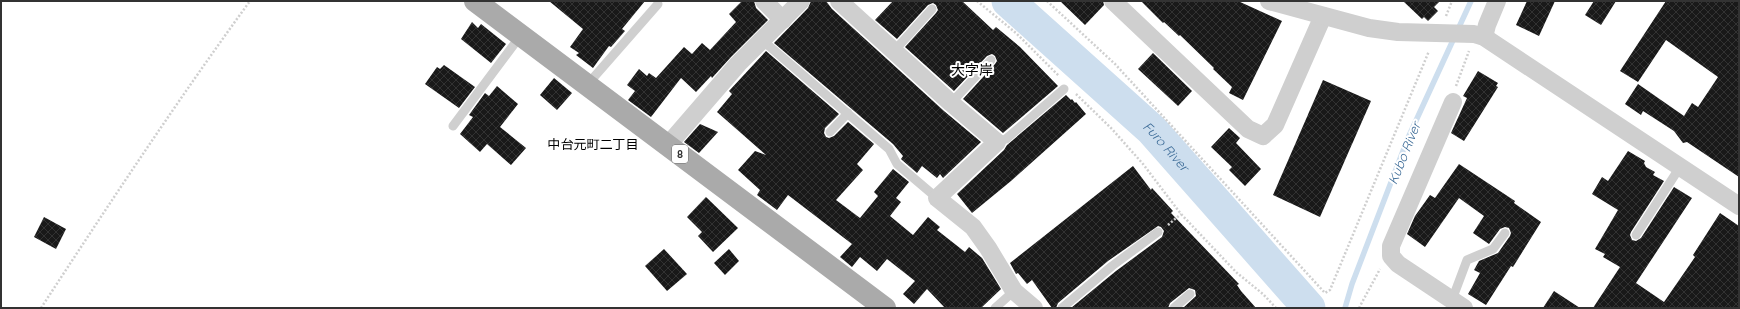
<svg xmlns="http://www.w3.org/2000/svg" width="1740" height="309" font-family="Quicksand,'Noto Sans JP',sans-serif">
<defs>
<pattern id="building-cross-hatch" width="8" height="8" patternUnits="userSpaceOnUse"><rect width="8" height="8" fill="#191919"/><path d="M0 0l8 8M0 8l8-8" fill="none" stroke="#323232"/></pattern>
</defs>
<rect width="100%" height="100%" fill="#fff"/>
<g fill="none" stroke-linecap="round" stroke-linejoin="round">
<polyline stroke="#cddeee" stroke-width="5.5" points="1345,308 1352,284 1408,138 1471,1"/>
<path stroke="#cddeee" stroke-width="33" id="s1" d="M1008 1 1152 130 1309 308"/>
</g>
<g fill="url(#building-cross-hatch)">
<polygon points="549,1 645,1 622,29 625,31 611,47 609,46 593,68 576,55 579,53 570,47 583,29"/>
<polygon points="742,1 754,1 756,8 768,20 731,57 712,78 711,76 696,92 681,78 651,117 628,100 635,91 627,85 639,69 647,76 649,73 656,78 684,47 692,54 702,43 710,50 736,22 729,14"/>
<polygon points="811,1 826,1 832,9 944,111 981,142 943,178 940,174 937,178 922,166 917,173 902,160 901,159 903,156 893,144 774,43 808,8"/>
<polygon points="893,1 962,1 993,30 996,27 1020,47 1058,86 1003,133 963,99 995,64 997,61 995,56 992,54 987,56 954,91 905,47 936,13 938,10 936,5 933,3 928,5 897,39 875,20"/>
<polygon points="1060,1 1103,1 1104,5 1085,25"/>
<polygon points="1141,1 1238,1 1282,21 1243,100 1229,93 1232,87 1213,69 1214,68 1180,35 1179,36 1164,22 1163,23"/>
<polygon points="1403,1 1440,1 1434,7 1438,11 1428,21 1424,17 1422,19"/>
<polygon points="1527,1 1555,1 1539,36 1516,25"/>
<polygon points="1594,1 1616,1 1601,25 1585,15"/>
<polygon points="1666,1 1739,1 1739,177 1687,142 1683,143 1674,131 1643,111 1641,115 1625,104 1638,84 1684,116 1692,103 1698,107 1718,77 1666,40 1638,82 1620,71"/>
<polygon points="472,22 478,28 481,24 506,44 491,63 461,39"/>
<polygon points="766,51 839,114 825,128 824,133 826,137 829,138 834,136 848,122 874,144 857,164 863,170 836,200 860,218 878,196 874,192 893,169 909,182 896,198 901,202 890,216 913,235 928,217 940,227 937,230 965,252 969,247 982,258 1001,289 981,308 945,308 927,289 914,304 903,294 915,281 887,259 877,271 860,257 852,267 840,257 852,244 788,195 777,210 757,195 760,190 738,170 755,151 766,155 717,112 732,94 729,91"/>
<polygon points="1153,53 1192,91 1178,106 1138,69"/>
<polygon points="444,65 475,87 459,108 425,84 437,67 440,69"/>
<polygon points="1478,71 1498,83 1496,86 1498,87 1464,141 1451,133 1467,98 1463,96"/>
<polygon points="554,78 572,93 557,110 540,95"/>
<polygon points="1323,80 1371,101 1320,217 1273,195"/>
<polygon points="497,86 518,104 500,127 526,148 511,165 487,144 480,152 460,134 473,117 469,115 485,93 489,96"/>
<polygon points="1066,95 1071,100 1072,99 1075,103 1076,102 1086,114 1011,181 972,213 957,194 1004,150 1007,145"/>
<polygon points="700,124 718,132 699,153 684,142"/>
<polygon points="1229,128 1240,138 1236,143 1261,169 1245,186 1229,170 1232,167 1211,147"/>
<polygon points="1628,151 1645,161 1644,163 1646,167 1655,172 1653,175 1664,181 1631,232 1630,235 1632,240 1636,241 1641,238 1674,187 1692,198 1636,283 1664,302 1695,257 1693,255 1720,213 1739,226 1739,308 1593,308 1620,267 1603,257 1605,254 1595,249 1618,210 1592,194 1602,177 1608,181"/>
<polygon points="1459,164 1515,201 1514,203 1541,222 1513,267 1511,266 1486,305 1468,294 1480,273 1474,270 1479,261 1498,253 1510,236 1511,233 1509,228 1505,227 1500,229 1489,244 1473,233 1484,216 1459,198 1425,247 1407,234 1415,216 1430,195 1435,198"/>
<polygon points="1133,166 1151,190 1152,188 1173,211 1171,213 1239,284 1237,285 1241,291 1256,308 1183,308 1196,296 1195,290 1189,288 1170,303 1168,308 1071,308 1116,271 1162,237 1164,231 1161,227 1158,226 1108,261 1058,303 1056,308 1052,308 1032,280 1027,284 1018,273 1016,274 1010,263"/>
<polygon points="706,197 738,228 713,252 698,236 702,232 687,217"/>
<polygon points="44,217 66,229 56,249 34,237"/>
<polygon points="664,249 687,274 667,291 645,266"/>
<polygon points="729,249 739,261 725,275 714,263"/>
<polygon points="1554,291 1580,308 1543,308"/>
</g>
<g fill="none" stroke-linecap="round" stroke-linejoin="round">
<g stroke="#cfcfcf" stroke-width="2.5" stroke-dasharray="2 2" stroke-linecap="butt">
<polyline points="977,1 1016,33 1059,76"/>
<polyline points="1047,1 1115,64 1325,293 1330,290 1429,51"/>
<polyline points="1446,16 1452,1"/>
<polyline points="1456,86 1469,51"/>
<polyline points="1076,94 1112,129 1143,164 1181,214 1237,273 1263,294 1276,308"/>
<polyline points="1168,225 1181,214"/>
<path d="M41 308C109 204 177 101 250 1"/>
<polyline points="1359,308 1380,269"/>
</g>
<g stroke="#cfcfcf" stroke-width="9">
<polyline points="762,40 889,149 897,164 937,198"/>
<polyline points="894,51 932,9"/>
<polyline points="587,85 658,4"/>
<polyline points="951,103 991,60"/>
<polyline points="453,126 521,35"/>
<polyline points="830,132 848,113"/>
<polyline points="997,142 1006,139 1064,89"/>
<polyline points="1636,235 1680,167"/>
<polyline points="1452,300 1467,260 1493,249 1505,233"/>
<polyline points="995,308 1014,291"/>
<polyline points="1062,308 1112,266 1158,232"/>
<polyline points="1174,308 1190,294"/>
</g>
<g stroke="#cfcfcf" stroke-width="18">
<polyline points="764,1 783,20"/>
<polyline points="839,1 951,103 997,142 937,198 973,227 988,248 1014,291 1034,308"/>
<polyline points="1113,1 1248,129 1263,136 1275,125 1323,16"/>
<polyline points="1269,1 1369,28 1398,32 1474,34 1484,37 1739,206"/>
<polyline points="1484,37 1487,25 1497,1"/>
<polyline points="1453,102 1391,246 1391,256 1398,264 1464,308"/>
<polyline points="668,145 738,64 801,1"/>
</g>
<polyline stroke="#aaa" stroke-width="22" points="475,1 885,308"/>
</g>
<g text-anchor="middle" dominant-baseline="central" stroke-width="4" stroke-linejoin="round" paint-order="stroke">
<rect fill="#fff" stroke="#707070" stroke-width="1" x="672" y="145" width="16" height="18" rx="3"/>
<g font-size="11" font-weight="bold" fill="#323232">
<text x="680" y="154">8</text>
</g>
<g font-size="13" fill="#000" stroke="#fff">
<text x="593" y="144">中台元町二丁目</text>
</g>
<g font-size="13" font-style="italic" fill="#3c6b97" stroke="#fff">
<text stroke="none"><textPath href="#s1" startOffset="215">Furo River</textPath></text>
<text transform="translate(1404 153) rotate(-68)">Kubo River</text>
</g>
<g font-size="14" fill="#000" stroke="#fff">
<text x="972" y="70">大字岸</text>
</g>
</g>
<rect width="1740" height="309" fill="none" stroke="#323232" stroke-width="4"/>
</svg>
